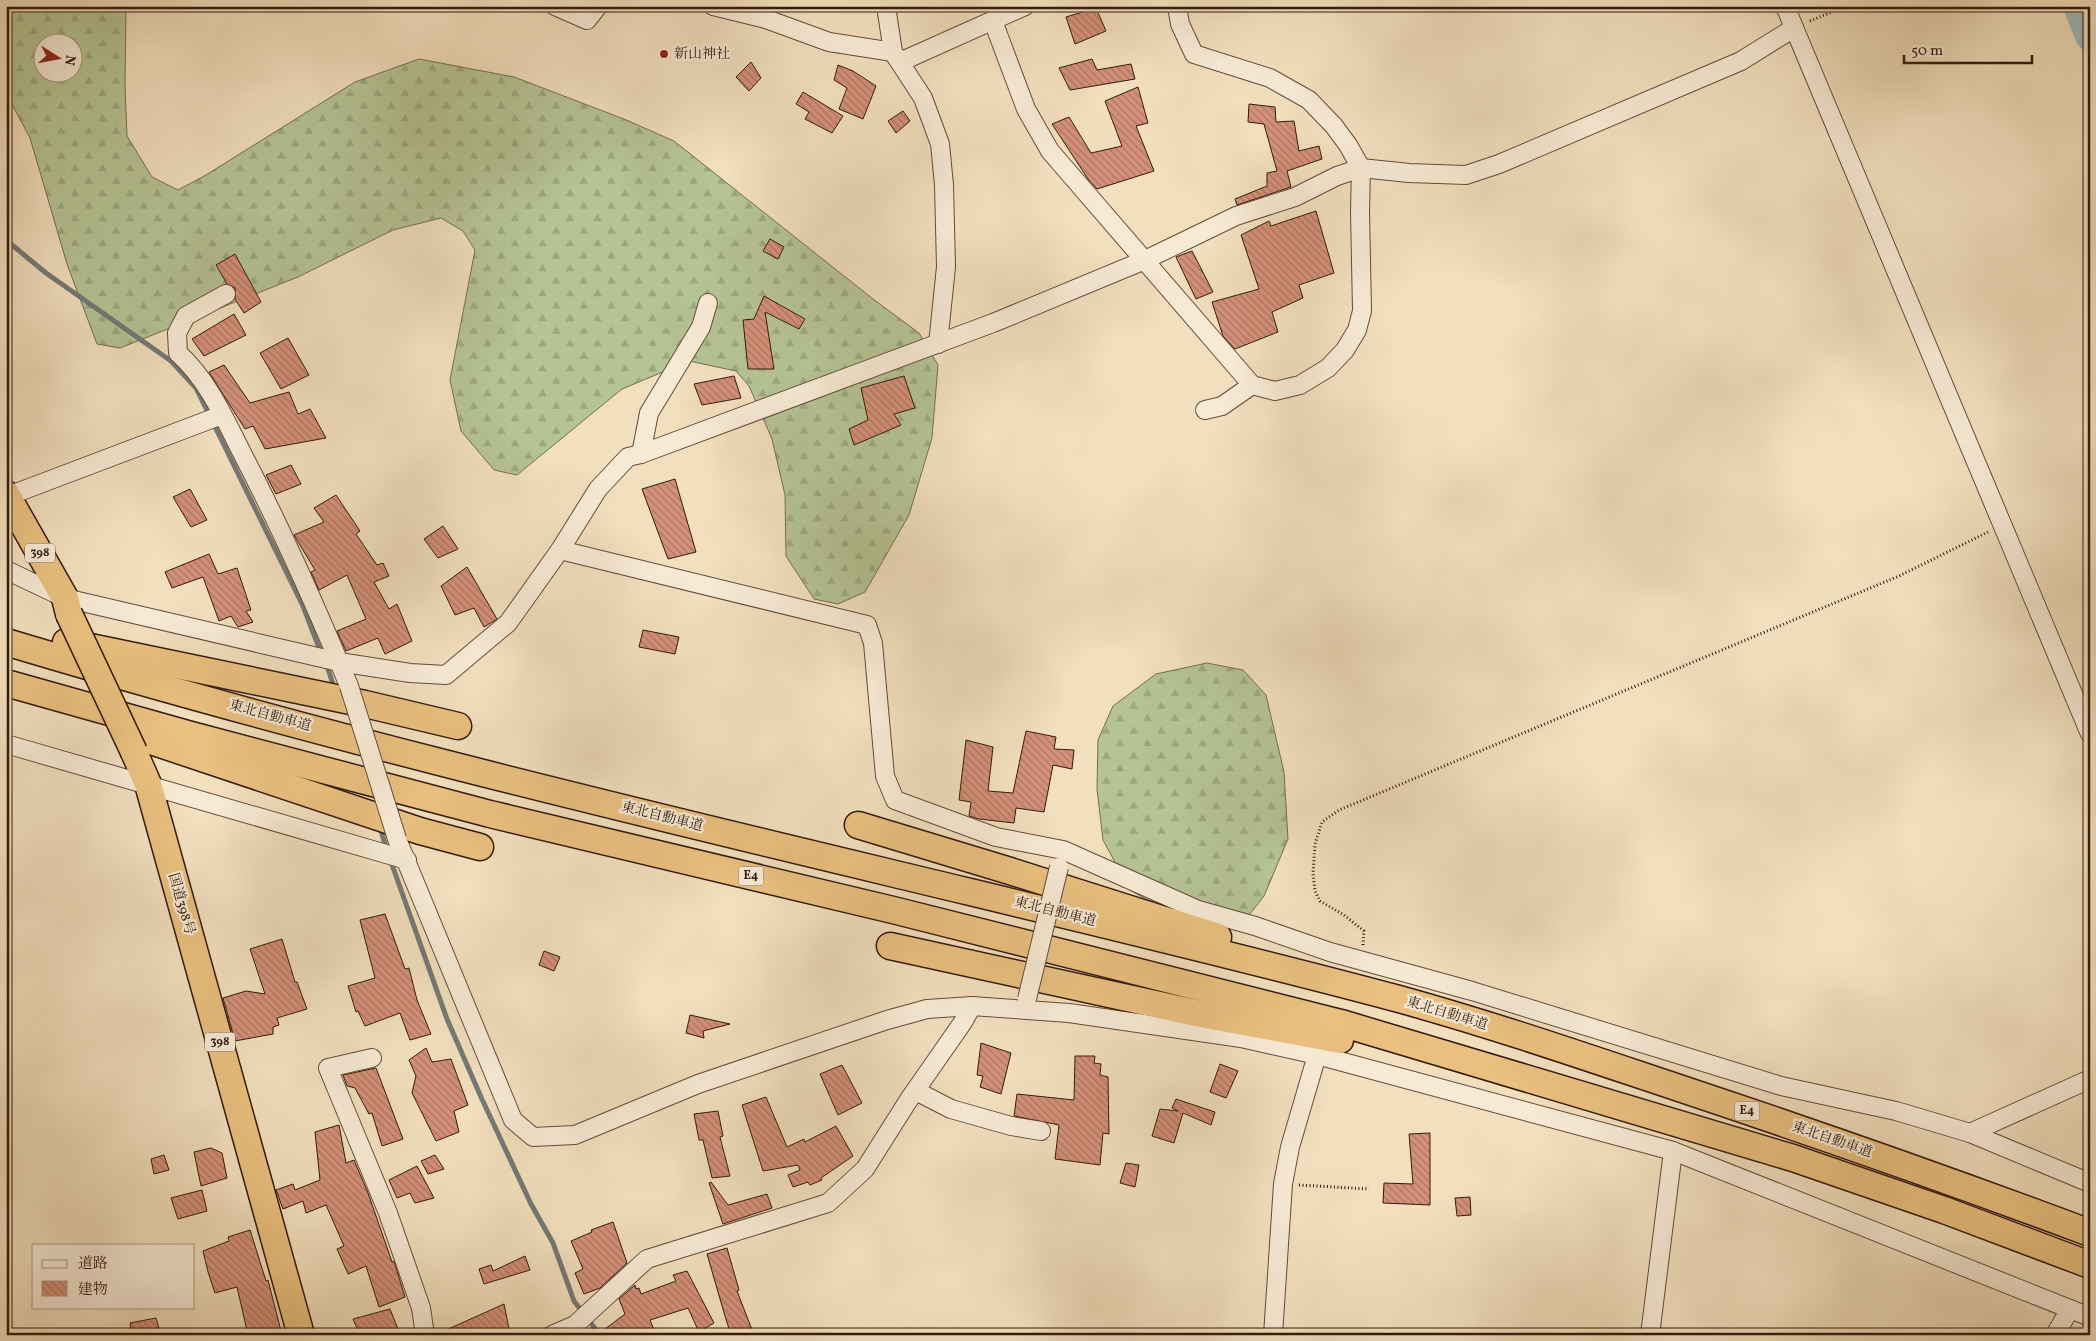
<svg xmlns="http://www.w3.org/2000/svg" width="2096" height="1341" font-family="Vollkorn,'Noto Serif JP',serif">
<defs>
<pattern id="forest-firs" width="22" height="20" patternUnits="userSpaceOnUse" patternTransform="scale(1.25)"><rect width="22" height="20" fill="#b5c395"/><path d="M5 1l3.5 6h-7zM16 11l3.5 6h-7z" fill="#9ca77f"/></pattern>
<pattern id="building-back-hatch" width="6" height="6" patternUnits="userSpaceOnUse" patternTransform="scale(1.25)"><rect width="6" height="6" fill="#d49079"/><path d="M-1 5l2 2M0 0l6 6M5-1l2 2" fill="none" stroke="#ad7562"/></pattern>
</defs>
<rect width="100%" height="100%" fill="#f2dfbe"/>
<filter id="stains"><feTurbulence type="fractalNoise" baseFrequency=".004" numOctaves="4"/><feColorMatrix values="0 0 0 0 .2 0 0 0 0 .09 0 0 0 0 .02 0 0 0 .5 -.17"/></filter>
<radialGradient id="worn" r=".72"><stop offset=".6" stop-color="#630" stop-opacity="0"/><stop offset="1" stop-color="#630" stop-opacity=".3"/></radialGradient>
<g fill="url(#forest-firs)" stroke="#746e51" fill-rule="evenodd">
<path d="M6 6H126L125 86 127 136 152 177 178 190 206 175 355 82 419 59 514 77 624 119 674 141 873 299 919 333 938 365 932 438 909 515 865 592 838 604 814 599 786 556 785 495 772 439 749 386 736 371 689 361 622 389 517 475 494 470 461 431 450 380 475 250 463 231 441 218 393 230 298 277 120 348 97 344 67 264 30 138 6 93ZM42 42H72V72H42Z"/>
<polygon points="1207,663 1243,670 1266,695 1284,772 1288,839 1264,896 1242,924 1171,914 1130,890 1103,840 1097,789 1098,740 1113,706 1156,674"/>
</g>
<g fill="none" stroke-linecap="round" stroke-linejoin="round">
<g stroke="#747a76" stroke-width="5">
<polyline points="6,240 46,273 171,361 196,388 303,606 321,653"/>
<polyline points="326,663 333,684"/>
<polyline points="380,827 387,851"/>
<polyline points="390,859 447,1019 481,1097 531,1204 553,1243 574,1301 600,1335"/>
</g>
<polyline stroke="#a0babc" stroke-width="30" points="2078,6 2090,36"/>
</g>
<g fill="url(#building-back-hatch)" stroke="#331a0d">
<polygon points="1096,8 1106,31 1075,44 1066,17"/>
<polygon points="1092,59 1097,70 1131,64 1135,79 1070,90 1059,68"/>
<polygon points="751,62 761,78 749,91 736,77"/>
<polygon points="838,65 853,71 876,86 863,119 839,109 847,88 834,80"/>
<polygon points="1138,87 1148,123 1136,126 1154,171 1097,189 1088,179 1052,124 1069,117 1091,153 1122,146 1105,101"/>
<polygon points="803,92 843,116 832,133 805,119 809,112 796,104"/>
<polygon points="1249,104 1275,107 1276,122 1294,121 1299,151 1319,146 1322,159 1287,171 1291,187 1237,205 1235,199 1267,186 1267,173 1277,171 1264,124 1248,122"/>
<polygon points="903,111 910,121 896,133 888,121"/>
<polygon points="1316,211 1334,273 1299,285 1303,298 1272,312 1278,332 1235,349 1223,336 1212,302 1259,289 1241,235 1269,221 1271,226"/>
<polygon points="770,239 784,247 778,259 763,251"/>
<polygon points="1192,251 1213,292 1196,299 1176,257"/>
<polygon points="235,254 261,302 244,313 235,299 235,288 227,284 216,265"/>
<polygon points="764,296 805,319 799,329 765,312 774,369 748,369 743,320 754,319"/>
<polygon points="234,314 246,335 204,356 192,339"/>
<polygon points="288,338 309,375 281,389 260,353"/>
<polygon points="224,365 250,403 289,392 298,414 310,409 326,438 265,449 253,426 245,429 209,372"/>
<polygon points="734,376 741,398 702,405 694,384"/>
<polygon points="904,376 915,408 894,414 901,425 854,445 849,429 868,420 861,388"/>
<polygon points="291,465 301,484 276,494 266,475"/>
<polygon points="675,479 696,552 668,559 642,489"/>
<polygon points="190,489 207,520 191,527 173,497"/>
<polygon points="336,495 360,531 356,534 377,565 383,563 389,576 374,582 389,609 397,604 412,641 385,654 378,638 346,651 337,631 366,619 347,575 319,590 311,572 315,570 294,535 324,522 314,508"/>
<polygon points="443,526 458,549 438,558 424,539"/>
<polygon points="209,554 218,574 237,568 251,610 246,611 253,622 238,627 231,616 219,621 203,577 172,588 165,572"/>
<polygon points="467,567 497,619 484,627 474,608 455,615 441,586"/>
<polygon points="643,630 679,637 675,654 639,647"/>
<polygon points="1026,731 1056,737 1054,749 1074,750 1072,769 1053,765 1044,812 1016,808 1014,823 979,819 969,816 971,802 959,800 966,740 993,747 988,791 1013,793"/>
<polygon points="385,914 405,969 409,968 417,1000 431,1034 410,1040 400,1013 365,1026 358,1011 356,1012 348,986 375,978 360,920"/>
<polygon points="282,939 295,982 297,982 307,1009 277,1018 279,1025 273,1027 273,1034 235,1041 223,998 246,991 265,994 250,949"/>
<polygon points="544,951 560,957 554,971 539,965"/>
<polygon points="690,1015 730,1024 703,1031 704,1038 686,1033"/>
<polygon points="981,1043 1011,1053 1001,1094 980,1087 983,1076 977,1075"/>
<polygon points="426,1048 432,1062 451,1059 468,1105 454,1111 459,1132 436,1141 412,1093 416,1076 409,1060"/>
<polygon points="1075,1056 1095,1056 1094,1063 1101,1064 1100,1075 1108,1077 1109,1134 1103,1133 1100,1165 1055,1159 1059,1125 1014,1116 1017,1094 1074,1100"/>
<polygon points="1220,1064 1238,1071 1226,1098 1210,1092"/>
<polygon points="842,1065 862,1103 838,1115 820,1074"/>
<polygon points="376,1068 403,1139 382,1146 372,1113 369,1114 355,1088 347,1086 343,1075"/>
<polygon points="766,1097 787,1147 804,1139 805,1142 836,1126 853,1156 821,1178 822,1180 810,1185 808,1182 793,1187 788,1175 800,1170 798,1165 763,1171 742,1105"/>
<polygon points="1176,1099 1215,1112 1211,1125 1183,1113 1174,1143 1152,1136 1160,1109 1178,1111 1172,1108"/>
<polygon points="718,1111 723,1136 720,1137 730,1176 712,1178 703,1140 699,1140 694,1114"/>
<polygon points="339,1125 346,1163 354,1160 368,1193 392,1262 394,1261 405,1297 379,1307 366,1266 348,1274 337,1249 344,1246 326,1205 306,1213 303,1201 283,1209 276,1190 293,1184 295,1190 320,1180 315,1132"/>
<polygon points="1430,1133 1430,1205 1383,1203 1384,1183 1413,1184 1409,1134"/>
<polygon points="211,1148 222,1153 227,1178 201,1186 194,1152"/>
<polygon points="164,1155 169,1170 154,1174 151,1159"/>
<polygon points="435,1155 444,1169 428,1174 421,1161"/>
<polygon points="1126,1163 1139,1165 1135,1187 1120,1183"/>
<polygon points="417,1166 434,1198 415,1203 410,1193 397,1198 389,1180"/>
<polygon points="711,1182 728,1205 767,1194 772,1208 723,1224 709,1183"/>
<polygon points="202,1190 207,1211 178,1219 171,1198"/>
<polygon points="1470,1197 1471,1215 1457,1216 1455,1198"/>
<polygon points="613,1222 627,1263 600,1288 584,1294 575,1273 583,1269 571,1241 592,1232 591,1230"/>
<polygon points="250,1230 266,1281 268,1280 282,1335 248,1335 237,1287 215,1293 208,1272 203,1251 229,1241 228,1237"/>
<polygon points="727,1248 739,1290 737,1291 754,1335 731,1335 725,1316 707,1254"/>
<polygon points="525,1256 530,1270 484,1284 479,1269 491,1265 493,1271"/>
<polygon points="687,1271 714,1323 699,1332 688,1308 650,1320 656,1335 597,1335 625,1314 619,1299 635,1285 636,1289 639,1288 641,1294 676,1281 673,1275"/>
<polygon points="504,1304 509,1329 496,1335 435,1335"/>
<polygon points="390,1309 398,1329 379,1335 360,1335 353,1319"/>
<polygon points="156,1318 161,1335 132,1335 130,1323"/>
</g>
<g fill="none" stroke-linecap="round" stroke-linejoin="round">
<g stroke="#634b39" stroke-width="20">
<g id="minor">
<polyline points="555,6 587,20 598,6"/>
<polyline points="713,6 766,19 829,42 893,52"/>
<polyline points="886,6 893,52 923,98 940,144 944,185 946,267 938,344"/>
<polyline points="1785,6 2090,734"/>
<polyline points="993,21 1026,109 1050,151 1252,385 1275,391 1300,385 1328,368 1345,350 1357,330 1362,311 1360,211 1361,168 1348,145 1334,126 1309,100 1270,78 1194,54 1180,24 1177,6"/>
<polyline points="900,62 1025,6"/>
<path d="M226 294 186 316 177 333 178 353C207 379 224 417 241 451 277 520 309 591 339 662L410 673 446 675 508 623 560 550 598 489 628 457 641 454 993 323 1145 260 1236 216 1295 197 1337 176 1361 168 1409 173 1466 175 1499 164 1741 61 1794 28"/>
<polyline points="1205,410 1222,406 1252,385"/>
<polyline points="641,454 649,413 701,327 708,303"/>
<polyline points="8,496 222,415"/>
<polyline points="560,550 867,625 873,643 885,776 895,800 996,837 1063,850 1198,910 1255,926 1330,952 1472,991 1781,1086 1896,1111 1970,1133 2090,1183"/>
<polyline points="6,570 65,598 339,662 349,686"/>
<polyline points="6,744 407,860"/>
<polyline points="397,839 513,1120 533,1137 575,1135 698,1084 887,1020 927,1009 972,1006 1069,1013 1241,1038 1317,1055 1673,1151 2090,1317"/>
<polyline points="372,1058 328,1068 388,1213 421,1308 425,1335"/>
<polyline points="916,1091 951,1109 1011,1126 1041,1131"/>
<polyline points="1970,1133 2090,1079"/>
<polyline points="552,1335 575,1325 647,1259 828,1203 865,1169 908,1101 963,1022 972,1006"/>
<polyline points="1273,1335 1283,1184 1290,1147 1317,1055"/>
<polyline points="1650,1335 1673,1151"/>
<polyline points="2055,1335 2070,1309"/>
</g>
</g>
<g stroke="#331a0d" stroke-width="29">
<g id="highway">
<polyline points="6,494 65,598 69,614"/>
<path d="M6 642C298 730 595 802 891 873 1061 914 1231 954 1399 999 1493 1025 1586 1057 1679 1088 1817 1134 1954 1182 2090 1233"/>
<polyline points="66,642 365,704 458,726"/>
<polyline points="6,683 191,735 490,814 893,910 1341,1023 1793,1158 1944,1210 2090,1265"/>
<polyline points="148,740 420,831 480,847"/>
<polyline points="134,752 148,784 301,1335"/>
<polyline points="858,825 1010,871 1218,937"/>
<polyline points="890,946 1196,1013 1340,1040"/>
</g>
</g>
<g stroke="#331a0d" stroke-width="3" stroke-dasharray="1 2.5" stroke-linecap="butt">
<polyline points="1810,21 1846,6"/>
<polyline points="1363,945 1364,931 1344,915 1320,901 1315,891 1313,874 1315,844 1322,822 1339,810 1899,576 1988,532"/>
<polyline points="1299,1185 1369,1189"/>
</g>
<use href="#minor" stroke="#f7ead5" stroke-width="18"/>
<use href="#highway" stroke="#e9c07f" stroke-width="26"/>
<g stroke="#634b39" stroke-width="20" stroke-linecap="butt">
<g id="minor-bridge">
<polyline points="349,686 397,839"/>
<polyline points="1027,999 1059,867"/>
</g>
</g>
<g stroke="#331a0d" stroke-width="29" stroke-linecap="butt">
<polyline id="highway-bridge" points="69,614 134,752"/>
</g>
<use href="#minor-bridge" stroke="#f7ead5" stroke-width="18"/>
<use href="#highway-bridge" stroke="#e9c07f" stroke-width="26"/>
</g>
<circle fill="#8f2418" stroke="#f7ead5" stroke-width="2" cx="664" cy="54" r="5"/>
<g text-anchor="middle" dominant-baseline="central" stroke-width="4.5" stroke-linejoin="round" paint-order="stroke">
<g fill="#f7ead5" stroke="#6e5849" stroke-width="1">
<rect x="25" y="543.5" width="30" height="19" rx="4"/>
<rect x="738.5" y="866.5" width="25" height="19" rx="4"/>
<rect x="205" y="1032.5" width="30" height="19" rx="4"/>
<rect x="1734.5" y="1101.5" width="25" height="19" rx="4"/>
</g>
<g font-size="12" font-weight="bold" fill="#331a0d">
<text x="40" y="553">398</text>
<text x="751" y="876">E4</text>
<text x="220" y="1042">398</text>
<text x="1747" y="1111">E4</text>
</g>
<g font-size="14" fill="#331a0d" stroke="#f7ead5" text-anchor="start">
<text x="674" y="54">新山神社</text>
</g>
<g font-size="14" fill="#331a0d" stroke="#f7ead5">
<text transform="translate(270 716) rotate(15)">東北自動車道</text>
<text transform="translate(662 817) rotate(14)">東北自動車道</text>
<text transform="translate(181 904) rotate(74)">国道398号</text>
<text transform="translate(1055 912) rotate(14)">東北自動車道</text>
<text transform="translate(1447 1014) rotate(17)">東北自動車道</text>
<text transform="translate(1832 1140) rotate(19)">東北自動車道</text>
</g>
</g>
<rect width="2096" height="1341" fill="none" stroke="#f2dfbe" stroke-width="25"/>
<rect x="8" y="8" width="2081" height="1326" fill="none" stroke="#331a0d" stroke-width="2.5"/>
<rect x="12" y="12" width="2071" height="1316" fill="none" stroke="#331a0d"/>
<rect x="32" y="1244" width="162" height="65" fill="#f7ead5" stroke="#a99785"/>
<rect x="42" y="1260" width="25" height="8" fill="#f7ead5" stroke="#a99785"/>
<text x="78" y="1268" font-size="15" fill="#331a0d">道路</text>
<rect x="42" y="1281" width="25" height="15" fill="url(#building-back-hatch)" stroke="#a99785"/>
<text x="78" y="1294" font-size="15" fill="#331a0d">建物</text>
<g transform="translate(58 58) rotate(101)"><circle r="24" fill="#f7ead5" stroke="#a99785"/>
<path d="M0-4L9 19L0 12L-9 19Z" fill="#8f2418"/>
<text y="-8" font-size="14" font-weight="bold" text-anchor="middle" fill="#331a0d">N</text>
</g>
<path d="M1904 55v8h128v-8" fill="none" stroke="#331a0d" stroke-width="2.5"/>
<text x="1911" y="55" font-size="15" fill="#331a0d" stroke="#f7ead5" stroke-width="4" paint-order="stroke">50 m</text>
<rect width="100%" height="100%" filter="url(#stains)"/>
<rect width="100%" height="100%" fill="url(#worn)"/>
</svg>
